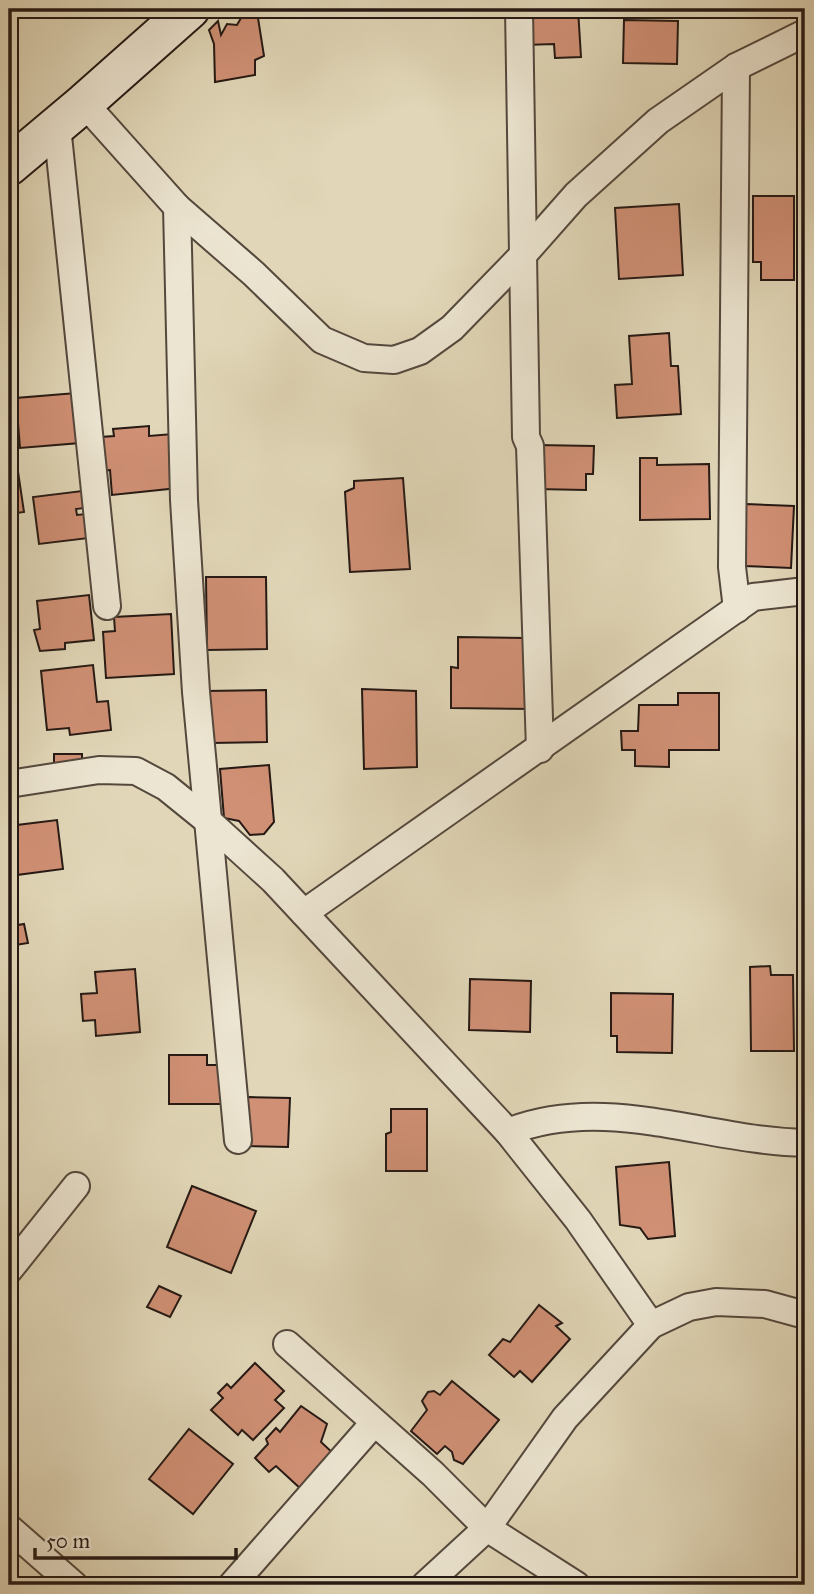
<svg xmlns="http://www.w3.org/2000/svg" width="814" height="1594" font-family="'IM FELL Great Primer',serif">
<rect width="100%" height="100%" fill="#e1d7b8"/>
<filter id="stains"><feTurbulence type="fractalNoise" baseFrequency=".00286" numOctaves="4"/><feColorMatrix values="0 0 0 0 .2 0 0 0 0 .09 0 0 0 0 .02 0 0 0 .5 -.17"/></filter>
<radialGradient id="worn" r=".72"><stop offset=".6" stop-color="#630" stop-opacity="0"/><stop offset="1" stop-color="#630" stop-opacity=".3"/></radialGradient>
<g fill="#d09075" stroke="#251914" stroke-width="2">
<polygon points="523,9 578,9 581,57 555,58 554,44 525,45"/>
<polygon points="241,18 258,18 264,56 255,60 255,75 215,82 214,44 209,30 218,21 221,35 227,24 237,25"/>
<polygon points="624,20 678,21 677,64 623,63"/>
<polygon points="753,196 794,196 794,280 761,280 761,262 753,262"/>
<polygon points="679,204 683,275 619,279 615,208"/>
<polygon points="669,333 671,366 678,366 681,414 617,418 615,385 632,384 629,336"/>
<polygon points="76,393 80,443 20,448 16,398"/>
<polygon points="149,426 149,436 173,434 178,488 112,495 110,470 99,471 101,437 114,436 113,429"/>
<polygon points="13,438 24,512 9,514 9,439"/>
<polygon points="537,445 594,446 593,474 586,474 586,490 536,489"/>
<polygon points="640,458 657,458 657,465 709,464 710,519 640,520"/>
<polygon points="403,478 410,569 350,572 345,492 354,488 354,481"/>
<polygon points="82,491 84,508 76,509 77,515 86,514 89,538 39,544 33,497"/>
<polygon points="746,504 794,506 791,568 744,566"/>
<polygon points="206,577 266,577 267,649 207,650"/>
<polygon points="89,595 94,640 65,643 65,649 40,651 34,630 40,629 37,601"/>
<polygon points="171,614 174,674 106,678 103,632 115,631 114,617"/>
<polygon points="458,637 527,638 534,709 451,708 451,667 458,668"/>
<polygon points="93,665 97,702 108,701 111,730 70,735 69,728 47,730 41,671"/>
<polygon points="362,689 416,691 417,767 364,769"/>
<polygon points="266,690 267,742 211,743 206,691"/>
<polygon points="678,693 719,693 719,750 669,750 669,767 635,766 635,750 622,750 621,731 638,731 639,705 678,705"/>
<rect x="54" y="754" width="28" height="19"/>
<polygon points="269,765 274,822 264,834 250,835 239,821 224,818 220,769"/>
<polygon points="57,820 63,869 9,876 9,826"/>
<polygon points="9,907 12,926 24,924 28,943 9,946"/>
<polygon points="770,966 771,975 793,975 794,1051 751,1051 750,967"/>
<polygon points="135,969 140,1032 96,1036 95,1020 83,1021 81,994 97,993 95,972"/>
<polygon points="470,979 531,981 530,1032 469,1030"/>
<polygon points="611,993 673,994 672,1053 617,1052 617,1036 611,1036"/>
<polygon points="169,1055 207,1055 207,1065 223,1065 223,1104 169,1104"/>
<polygon points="248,1097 290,1098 288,1147 246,1146"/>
<polygon points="391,1109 427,1109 427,1171 386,1171 386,1134 391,1132"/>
<polygon points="669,1162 675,1236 648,1239 640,1228 620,1225 616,1167"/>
<polygon points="192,1186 256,1211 231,1273 167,1247"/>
<polygon points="159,1286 181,1296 170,1317 147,1307"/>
<polygon points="539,1305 562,1323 556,1326 570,1339 532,1382 520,1371 514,1377 489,1355 503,1339 510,1342"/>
<polygon points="255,1363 284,1391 275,1400 284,1408 253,1440 242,1430 238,1435 211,1410 223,1398 218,1393 227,1384 231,1388"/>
<polygon points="452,1381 499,1420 463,1464 454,1460 452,1452 445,1446 437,1454 411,1431 427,1410 422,1401 428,1392 434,1391 440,1395"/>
<polygon points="301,1406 327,1424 321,1442 335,1455 302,1490 276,1466 269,1472 255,1458 268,1444 266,1439 276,1428 280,1432"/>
<polygon points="189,1429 233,1464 193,1514 149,1479"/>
</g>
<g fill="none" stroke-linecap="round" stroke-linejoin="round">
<g stroke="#54483d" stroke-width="30">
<g id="street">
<polyline points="519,9 526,437 530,446 540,749"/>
<polyline points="736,67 732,567 737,609"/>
<polyline points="84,103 177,207 254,274 322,340 364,358 394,360 420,351 452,328 523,255 576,195 658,121 736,67 805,33"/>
<polyline points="57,126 107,606"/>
<polyline points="177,207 184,500 196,692 238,1140"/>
<polyline points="9,784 99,770 136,771 166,787 208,821 273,880 508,1132 578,1220 651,1325"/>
<polyline points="304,913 753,597 805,591"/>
<path d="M508 1132C606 1093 705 1141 805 1143"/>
<polyline points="9,1270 76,1186"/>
<polyline points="287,1344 433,1474 487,1528 576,1585"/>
<polyline points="9,1528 74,1585"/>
<polyline points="232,1585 374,1423"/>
<polyline points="425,1585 487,1528 565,1418 651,1325 689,1307 716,1302 765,1304 805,1315"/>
</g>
</g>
<g stroke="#251914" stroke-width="42">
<polyline id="secondary" points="9,166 84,103 190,9"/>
</g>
<use href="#street" stroke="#ece5d1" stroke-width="26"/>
<use href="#secondary" stroke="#ece5d1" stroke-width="38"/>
</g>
<rect width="814" height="1594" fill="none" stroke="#e1d7b8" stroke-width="35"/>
<rect x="10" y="10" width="793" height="1573" fill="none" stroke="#251914" stroke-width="3.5"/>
<rect x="18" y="18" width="779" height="1559" fill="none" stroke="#251914" stroke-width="2"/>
<path d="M35 1548v10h201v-10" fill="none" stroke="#251914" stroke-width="3.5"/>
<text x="46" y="1548" font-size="21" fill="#251914" stroke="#ece5d1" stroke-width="5" paint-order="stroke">50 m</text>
<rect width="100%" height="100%" filter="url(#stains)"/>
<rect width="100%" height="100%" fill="url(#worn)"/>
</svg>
